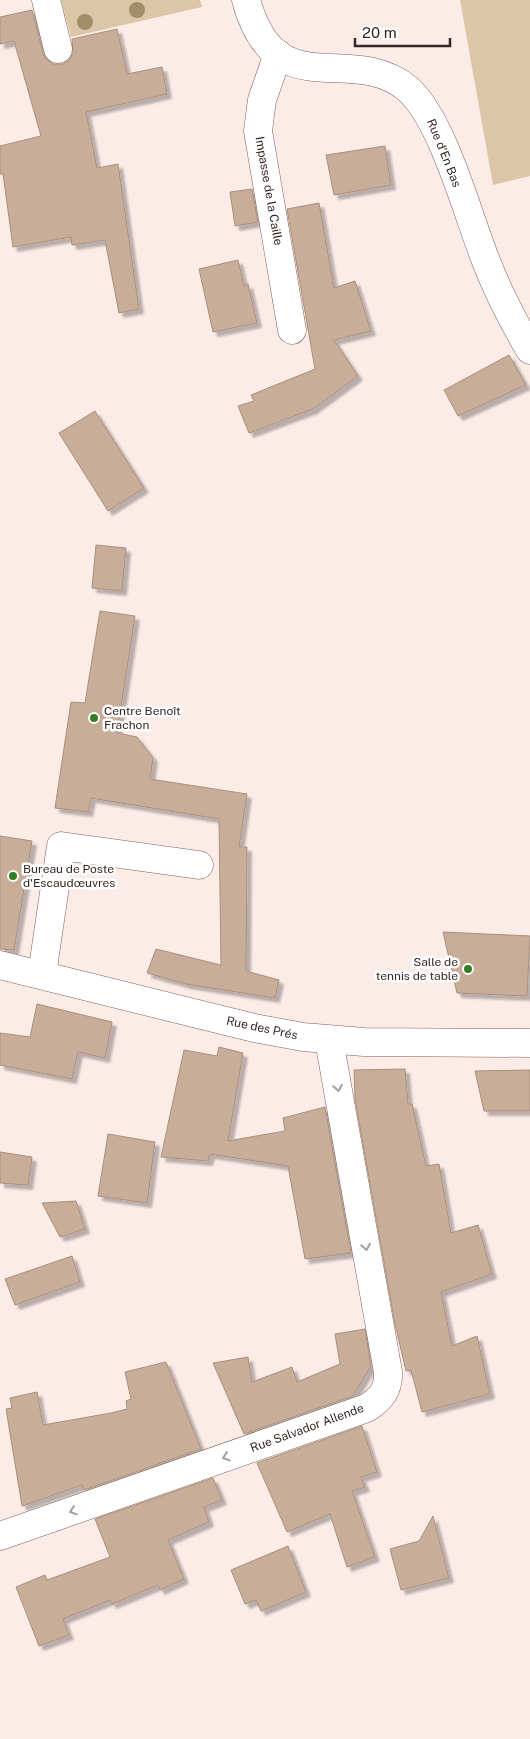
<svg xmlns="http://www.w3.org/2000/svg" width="530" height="1739" font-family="'Public Sans',sans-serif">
<defs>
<filter id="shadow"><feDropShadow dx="4.5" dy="4.5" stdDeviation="1" flood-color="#0004"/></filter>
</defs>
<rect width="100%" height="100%" fill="#fbece8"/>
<g fill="#dbc7a8">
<polygon points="61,0 200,0 202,7 71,37"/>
<polygon points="460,0 530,0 530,176 493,185"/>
</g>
<g fill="#c8ad99" stroke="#a98f7b" filter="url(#shadow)">
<polygon points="32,10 43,53 46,59 53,64 62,64 69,60 73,53 72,39 117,29 127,74 162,67 167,94 86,112 97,168 118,164 139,309 119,313 105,240 72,245 71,237 13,247 3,174 0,174 0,146 41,136 14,41 0,44 0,17"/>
<polygon points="385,146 391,185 334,195 326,155"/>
<polygon points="252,189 258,222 235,226 230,192"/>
<polygon points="319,203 334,288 355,281 371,331 334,340 358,376 313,409 249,433 238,406 254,401 251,395 315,369 287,209"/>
<polygon points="238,260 244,286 248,284 257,323 213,332 199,269"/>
<polygon points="509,355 526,385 458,416 444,390"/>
<polygon points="95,411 144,488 108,511 59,433"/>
<polygon points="96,545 126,548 122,591 92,588"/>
<polygon points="100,611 135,616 117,733 137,737 153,758 150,779 247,794 239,847 247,847 246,971 279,980 275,998 186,984 147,973 156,949 221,965 219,819 91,798 88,812 55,808 71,702 85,703"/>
<polygon points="0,836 32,841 14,950 0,949"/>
<polygon points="443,932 530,936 527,996 457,993"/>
<polygon points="37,1004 112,1022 105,1058 78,1052 72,1079 0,1065 0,1033 30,1037"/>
<polygon points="219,1047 243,1053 228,1141 285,1131 283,1118 325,1107 351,1253 305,1259 288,1166 210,1154 208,1161 161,1157 184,1050 217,1056"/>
<polygon points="405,1069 408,1104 412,1104 426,1166 439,1164 451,1233 478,1225 492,1274 441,1292 452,1346 477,1336 490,1394 422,1412 411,1370 406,1371 395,1324 355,1099 354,1070"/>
<polygon points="530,1070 530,1111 484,1111 475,1071"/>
<polygon points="108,1134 155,1142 147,1203 98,1196"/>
<polygon points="0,1152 32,1157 28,1185 0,1183"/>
<polygon points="76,1201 85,1229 60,1237 42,1203"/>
<polygon points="72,1256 80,1282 15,1305 5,1279"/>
<polygon points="365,1329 371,1366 353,1396 244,1434 213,1363 248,1357 252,1382 292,1367 297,1382 340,1364 335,1334"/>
<polygon points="166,1362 201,1449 84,1490 82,1485 22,1506 6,1409 12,1408 10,1398 37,1392 43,1425 111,1413 127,1409 126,1401 131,1399 125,1372"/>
<polygon points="362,1426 377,1472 361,1477 365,1487 352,1491 375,1557 347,1567 330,1514 287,1532 257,1463"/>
<polygon points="213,1478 222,1500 204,1507 209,1522 168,1540 184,1579 160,1590 158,1585 112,1604 110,1600 63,1619 69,1635 39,1646 16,1587 45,1575 47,1580 110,1557 95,1519"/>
<polygon points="433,1516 449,1578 401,1590 390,1549 419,1541"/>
<polygon points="288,1546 306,1592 261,1611 256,1600 245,1604 231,1570"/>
</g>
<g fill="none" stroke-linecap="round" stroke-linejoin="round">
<g stroke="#7f6158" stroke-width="29">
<g id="minor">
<polyline points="46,0 58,49"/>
<path d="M246 0C276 109 351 41 408 89 443 120 468 216 486 261 498 292 513 321 530 350"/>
<polyline points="278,54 262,100 258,131 292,330"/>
<polyline points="0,965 254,1028 303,1037 364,1042 530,1043"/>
<polyline points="42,974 61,846 199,865"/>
<path d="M0 1536 367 1408C381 1399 389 1389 388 1372L329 1040"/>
</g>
</g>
<use href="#minor" stroke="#fff" stroke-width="28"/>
</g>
<g fill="#a38c68">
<circle cx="137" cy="10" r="8"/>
<circle cx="85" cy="22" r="8"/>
</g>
<defs><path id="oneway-chevron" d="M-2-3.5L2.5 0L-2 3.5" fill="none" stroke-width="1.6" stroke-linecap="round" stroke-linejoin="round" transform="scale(1.25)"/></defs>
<g stroke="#a49e9c">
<use href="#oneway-chevron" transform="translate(338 1088) rotate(80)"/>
<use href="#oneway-chevron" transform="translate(366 1247) rotate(80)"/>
<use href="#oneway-chevron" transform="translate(226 1457) rotate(161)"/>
<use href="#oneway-chevron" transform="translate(73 1511) rotate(161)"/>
</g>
<g fill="#357d22" stroke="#fff" stroke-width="2">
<circle cx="94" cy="718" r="5"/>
<circle cx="13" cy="876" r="5"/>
<circle cx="468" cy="969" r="5"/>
</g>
<g text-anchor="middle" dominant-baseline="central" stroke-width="5" stroke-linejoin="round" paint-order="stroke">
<g font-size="12" fill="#352824" stroke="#fff">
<text transform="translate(444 153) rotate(68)">Rue d'En Bas</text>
<text transform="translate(269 191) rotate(80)">Impasse de la Caille</text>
<text transform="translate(262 1028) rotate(12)">Rue des Prés</text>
<text transform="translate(307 1428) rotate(-20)">Rue Salvador Allende</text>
</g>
<g font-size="12" fill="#352824" stroke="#fff" text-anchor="start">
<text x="104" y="711">Centre Benoît<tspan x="104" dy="14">Frachon</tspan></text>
<text x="23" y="869">Bureau de Poste<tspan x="23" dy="14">d'Escaudœuvres</tspan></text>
<text x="458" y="962" text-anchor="end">Salle de<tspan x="458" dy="14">tennis de table</tspan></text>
</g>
</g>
<path d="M355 38v8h95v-8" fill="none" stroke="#352824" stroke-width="2.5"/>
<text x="362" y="38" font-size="15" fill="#352824" stroke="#ffffff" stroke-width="4" paint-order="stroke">20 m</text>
</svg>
